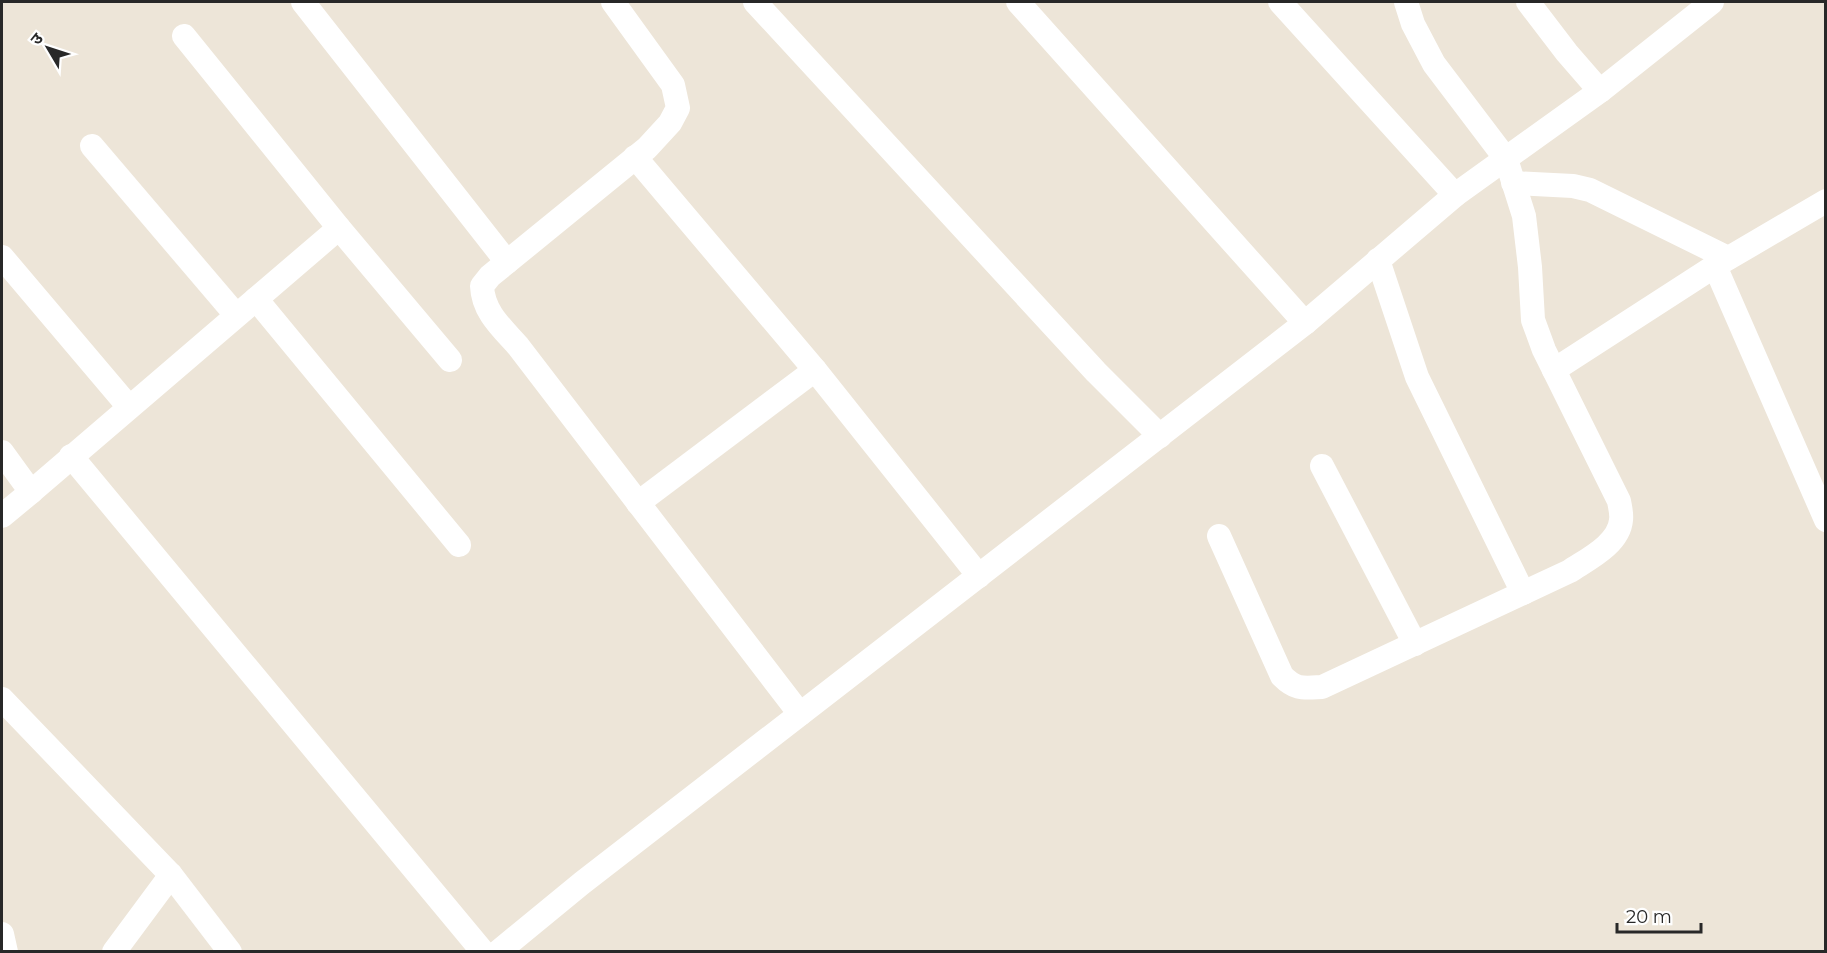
<svg xmlns="http://www.w3.org/2000/svg" width="1827" height="953" font-family="Montserrat,'Noto Sans Devanagari',sans-serif">
<rect width="100%" height="100%" fill="#ede5d8"/>
<g fill="none" stroke-linecap="round" stroke-linejoin="round">
<g stroke="#fff" stroke-width="24">
<polyline points="303,2 507,262"/>
<path d="M613 2 673 85 678 108 670 123 647 148 490 276 482 286C483 312 502 328 518 346L800 714"/>
<polyline points="755,2 1096,372 1160,436"/>
<polyline points="1018,2 1305,323"/>
<polyline points="1280,2 1455,195"/>
<polyline points="1528,2 1567,53 1600,91"/>
<polyline points="184,36 339,228 450,360"/>
<polyline points="92,146 236,315"/>
<polyline points="635,157 815,370 979,576"/>
<polyline points="1513,183 1573,186 1590,190 1728,258"/>
<polyline points="2,257 129,407"/>
<polyline points="1378,260 1417,377 1523,593"/>
<polyline points="1715,266 1826,520"/>
<polyline points="256,299 459,545"/>
<polyline points="1554,370 1715,266 1826,201"/>
<polyline points="2,452 31,492 339,228"/>
<polyline points="71,456 483,952"/>
<polyline points="1322,466 1415,644"/>
<polyline points="638,503 815,370"/>
<polyline points="2,516 31,492"/>
<path d="M1219 536 1282 676C1296 690 1303 688 1322 687L1570 571C1588 559 1619 544 1621 520 1622 514 1620 507 1619 501L1544 350 1533 320 1530 267 1524 216 1506 159 1434 64 1413 24 1406 2"/>
<polyline points="2,699 171,875 114,952"/>
<polyline points="171,875 230,952"/>
<polyline points="2,934 6,952"/>
<polyline points="498,952 582,883 1305,323 1455,195 1600,91 1712,2"/>
</g>
</g>
<rect width="1827" height="953" fill="none" stroke="#282828" stroke-width="6"/>
<g transform="translate(48 48) rotate(309)" stroke="#ffffff" stroke-width="4.5" paint-order="stroke">
<path d="M0-4.5L10 22L0 15L-10 22Z" fill="#282828"/>
<text y="-9" font-size="16" font-weight="bold" text-anchor="middle" fill="#282828">उ</text>
</g>
<path d="M1617 923v9h84v-9" fill="none" stroke="#282828" stroke-width="3"/>
<text x="1626" y="923" font-size="18" fill="#282828" stroke="#ffffff" stroke-width="4.5" paint-order="stroke">20 m</text>
</svg>
